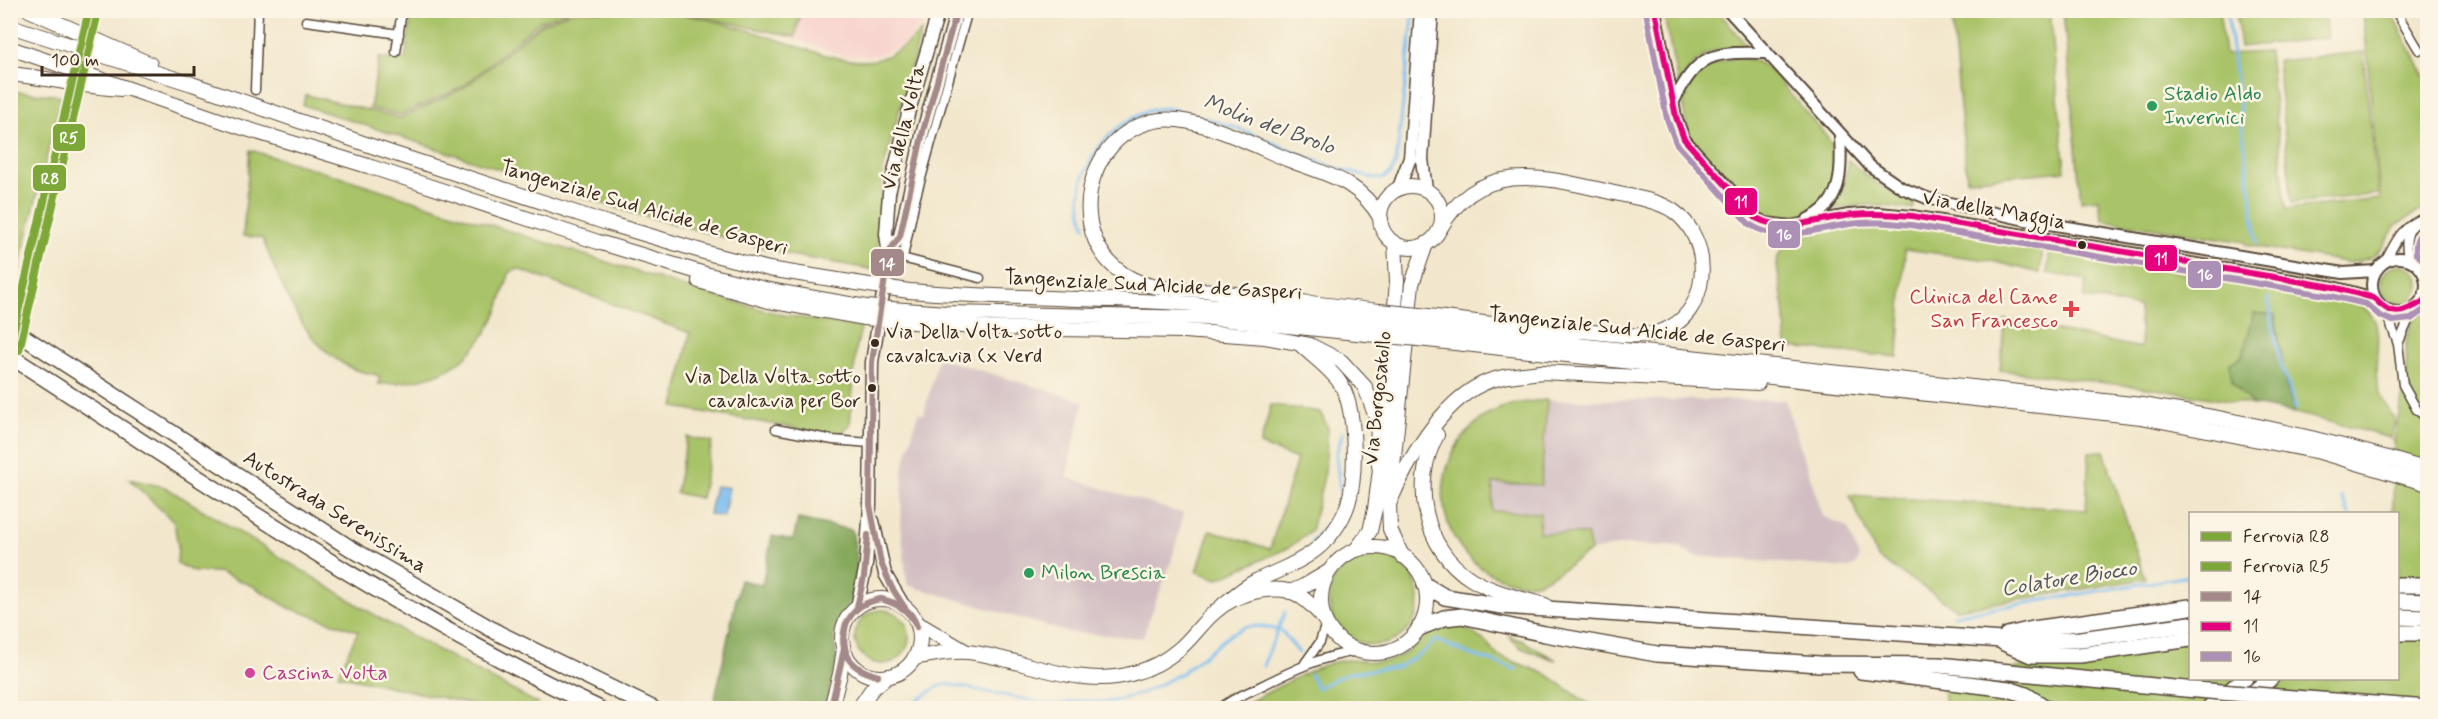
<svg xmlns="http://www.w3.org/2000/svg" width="2438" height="719" font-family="Mynerve,sans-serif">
<rect width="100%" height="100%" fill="#fcf5e5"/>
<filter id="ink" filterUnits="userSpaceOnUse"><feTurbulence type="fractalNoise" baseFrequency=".0167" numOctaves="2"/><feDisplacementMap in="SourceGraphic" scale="12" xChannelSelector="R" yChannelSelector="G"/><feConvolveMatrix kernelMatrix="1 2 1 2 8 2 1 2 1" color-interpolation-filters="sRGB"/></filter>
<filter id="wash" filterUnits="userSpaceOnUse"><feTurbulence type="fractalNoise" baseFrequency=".008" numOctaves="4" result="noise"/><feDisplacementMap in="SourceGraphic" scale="24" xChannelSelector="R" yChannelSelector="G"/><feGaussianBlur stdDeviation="1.35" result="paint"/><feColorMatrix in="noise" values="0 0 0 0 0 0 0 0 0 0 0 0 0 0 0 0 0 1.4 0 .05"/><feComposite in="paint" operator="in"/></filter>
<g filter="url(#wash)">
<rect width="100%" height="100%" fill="#f2e7cc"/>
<polygon fill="#f7d0cb" points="795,11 928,11 923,24 900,47 874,56 845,56 787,37"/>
<g fill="#d2bec2">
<polygon points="938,358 1084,401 1066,477 1184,514 1170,565 1142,638 1067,632 907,585 901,524 903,469 918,413 924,414"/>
<polygon points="1547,400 1785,400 1823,516 1848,528 1859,557 1856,565 1849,568 1694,556 1678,546 1622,545 1591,551 1587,535 1539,533 1540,513 1492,511 1493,483 1541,484"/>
</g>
<g fill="#a9c368" stroke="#727643" stroke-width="1.5">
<path d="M653 10C684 14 714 20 744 29 778 38 840 66 874 60 893 56 906 45 921 32L883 170 876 270 790 255 630 212 303 105 306 95 401 118 464 88 541 24 572 12 585 11Z"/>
<polygon points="412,11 412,10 569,11 539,22 464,86 401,115 370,108 379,58 405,60"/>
<polygon points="677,11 801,10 801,11 795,37"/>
<path d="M1663 11H1718L1749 48C1713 45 1698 55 1678 84Z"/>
<polygon points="1951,11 2050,11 2065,171 1967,180"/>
<polygon points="2063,11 2219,11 2225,54 2269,52 2286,209 2380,199 2363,11 2390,11 2427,80 2427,207 2396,225 2384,245 2372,257 2352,263 2246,245 2245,242 2103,220 2098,199 2081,201"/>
<polygon points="2236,11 2324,11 2327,38 2240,47"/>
<polygon points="2363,52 2378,194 2292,203 2277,61"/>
<path d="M1736 58 1753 60 1768 68 1828 138C1858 191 1801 244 1751 207L1693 141C1672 98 1688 66 1736 58Z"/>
<polygon points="11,91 62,96 11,300 10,91"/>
<path d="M250 150 347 179 713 296 779 314 861 328 856 349 850 425 839 436 674 407 690 333 518 269 510 272C505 285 502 299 497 312 470 369 437 382 378 384L380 376C371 373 358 372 349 367 299 341 283 286 262 238L243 236Z"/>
<path d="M1848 160 1879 185 1915 203 1913 209 1870 205 1832 209C1843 193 1846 179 1848 160Z"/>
<path d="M1887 223C1939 225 1992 234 2043 247L2040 273 1988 260 1905 249 1898 357 1787 347 1784 307 1777 268 1778 256 1785 244 1805 234 1850 226Z"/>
<path d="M2050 251 2353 301C2392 320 2372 348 2377 383 2379 396 2388 409 2395 420L2391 438 2295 413 2286 385 2275 315 2253 313 2252 328 2232 382 2253 405 2155 389 2000 370 2005 320 2141 348 2139 307 2084 298 2087 280 2047 273Z"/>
<circle cx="2400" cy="284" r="19"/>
<polygon points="2427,308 2427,708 1945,708 1943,687 1948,673 1986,676 2190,624 2190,678 2398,678 2398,514 2393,513 2394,440 2407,372 2406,341 2411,322"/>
<path d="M1547 400 1541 485 1493 483 1492 511 1540 513 1539 533 1587 534 1591 551C1579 558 1547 581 1535 583 1521 585 1504 580 1491 574 1442 547 1429 487 1460 441 1468 431 1478 419 1490 413 1508 403 1527 402 1547 400Z"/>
<polygon points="1271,405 1320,412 1328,428 1325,472 1311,531 1288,548 1218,579 1197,572 1210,530 1270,549 1297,459 1260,445"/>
<polygon points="687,437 712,442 701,498 676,493"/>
<polygon points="2104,451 2145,579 1956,609 1878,558 1849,495 2086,510 2089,452"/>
<polygon points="129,479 165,487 386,622 538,704 537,708 489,708 338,675 358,631 289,608 253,586 218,572 194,572 177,563 178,546 174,522"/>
<circle cx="1374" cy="600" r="45"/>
<circle cx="882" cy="637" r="27"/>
<path d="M1462 626 1486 642 1497 655 1546 674 1586 702 1602 708H1421L1366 702 1341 708 1244 707 1251 701C1276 689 1312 666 1339 661 1357 657 1375 666 1394 659 1413 652 1424 632 1444 627 1450 626 1456 627 1462 626Z"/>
<polygon points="1507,635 1523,641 1556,660 1521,648"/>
</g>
<g fill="#86a95c" stroke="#606a3d" stroke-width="1.5">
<path d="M2253 313 2275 315 2286 385 2295 413 2253 405 2232 382 2230 363 2243 356C2245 340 2252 328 2253 313Z"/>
<polygon points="798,519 852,530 860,575 851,600 836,624 834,638 837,660 825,708 713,708 740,580 762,585 772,536 793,540"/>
</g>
<polygon fill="#7dbdf1" stroke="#5c7488" stroke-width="1.5" points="715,486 729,488 723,517 709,514"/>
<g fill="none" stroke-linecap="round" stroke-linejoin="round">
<g stroke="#7dbdf1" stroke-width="3">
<polyline points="2227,10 2257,243"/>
<path d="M1085 227C1076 195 1080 173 1100 146 1112 129 1143 108 1165 108 1175 109 1187 113 1196 116 1259 130 1319 171 1382 179L1391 173 1396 162 1414 10"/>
<polyline points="2268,298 2279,357 2296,409"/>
<polyline points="2341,497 2349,514"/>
<polyline points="1312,542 1330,521 1341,499 1336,455 1343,432"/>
<polyline points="1953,615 2190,576"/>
<polyline points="1263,666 1285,612"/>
<polyline points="1310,674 1317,688 1348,673 1399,667 1422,653 1436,640 1469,654 1516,669"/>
<polyline points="906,708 937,687 947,684 1054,705 1078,701 1109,702 1140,694 1169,680 1183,672 1231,634 1245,627 1261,626 1282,631 1299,653"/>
</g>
</g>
</g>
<g filter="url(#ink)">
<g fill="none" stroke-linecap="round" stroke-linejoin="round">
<g stroke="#564638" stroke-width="11">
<g id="minor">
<polyline points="2395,10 2419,50"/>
<polyline points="306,21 399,34"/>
<polyline points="396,52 402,10"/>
<polyline points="255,90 258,10"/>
<polyline points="898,257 980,278"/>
<polyline points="903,257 915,200 968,10"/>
<path d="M2408 259C2406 246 2404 233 2415 224"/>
<path d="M2385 262C2398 237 2401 227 2428 216"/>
<polyline points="2380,305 2391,325 2398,344 2403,385 2417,410 2428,419"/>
<polyline points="2398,344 2414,308"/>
<polyline points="776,429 833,440 870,443"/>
<polyline points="1305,663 1320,642 1326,623"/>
<path d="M1221 708C1231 699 1245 694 1257 688 1291 671 1321 656 1358 651"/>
</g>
</g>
<g stroke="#564638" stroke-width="14">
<g id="tertiary">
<polyline points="1655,10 1676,117 1684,139 1756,218 1766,223 1791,226 1849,215 1878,213 1912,216 2333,287 2374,298"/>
<polyline points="1728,10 1870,166 1902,188 1927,198 2026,220 2343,273 2375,271"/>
<path d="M1673 103C1699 51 1713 52 1767 53"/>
<path d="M1808 219C1843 204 1842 169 1840 136"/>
<circle cx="2399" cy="285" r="27"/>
</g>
</g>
<g stroke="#564638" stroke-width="15">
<g id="secondary">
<polyline points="1398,190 1410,158 1421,10"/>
<polyline points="1426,190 1422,159 1432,10"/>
<polyline points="889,252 900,236 923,131 957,10"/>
<polyline points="873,521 885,574 905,608"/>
<polyline points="857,607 866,565 870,505 872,362 889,257 886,234 889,193 908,114 939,10"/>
</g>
</g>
<g stroke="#564638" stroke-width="16">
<g id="primary">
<circle cx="1411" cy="217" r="31"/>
<circle cx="1374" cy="600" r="53"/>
<polyline points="1356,550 1370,531 1375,509 1386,421 1397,281 1395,243"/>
<polyline points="1402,556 1390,529 1389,504 1412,284 1426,244"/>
<polyline points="1290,592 1304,586 1328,572"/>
<circle cx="881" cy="638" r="39"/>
<polyline points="917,623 965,651"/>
<path d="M914 658C931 655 950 650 968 652 1021 658 1080 690 1134 673 1149 669 1165 661 1178 650 1192 639 1202 622 1216 611 1234 595 1265 586 1289 591 1303 595 1315 608 1324 619"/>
<polyline points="831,708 840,674 844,649"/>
<polyline points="859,708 872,689 888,676"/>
</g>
</g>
<g stroke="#564638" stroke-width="16">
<g id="trunk">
<polyline points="29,10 150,64"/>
<polyline points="10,26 192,84 389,152 607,223 711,254 769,269 869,285"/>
<polyline points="10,48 237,126 368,166 598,242 705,274 769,290 866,307"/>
<path d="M10 74C48 78 84 87 121 89"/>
<path d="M1440 229C1479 158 1546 177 1610 192 1630 197 1654 199 1672 210 1715 239 1712 316 1659 332 1632 341 1594 329 1564 331"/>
<polyline points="699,281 769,301 865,318"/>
<path d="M909 291C994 298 1079 298 1164 302 1235 306 1306 315 1377 324"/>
<polyline points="905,310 946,313 1210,318 1376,335"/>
<path d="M1379 311C1323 304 1268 299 1212 291 1185 288 1158 292 1132 279 1061 243 1082 131 1160 120 1196 115 1255 146 1289 160 1328 175 1359 180 1381 219"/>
<polyline points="1420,315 1573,334"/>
<polyline points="901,321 987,328 1184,331 1265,337 1310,345 1341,361 1365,387 1377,420 1379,466"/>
<path d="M1418 328 2142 405C2239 420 2334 441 2428 470"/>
<polyline points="1418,339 2141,417 2320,452 2428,484"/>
<path d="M1437 435C1411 482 1423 549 1471 579 1494 593 1520 598 1545 605"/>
<path d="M1389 504C1406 463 1441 403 1482 384 1501 375 1520 375 1541 372L1758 383"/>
<path d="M1223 605C1234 596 1244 587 1256 581 1276 571 1296 565 1314 551 1329 540 1342 522 1348 504 1357 475 1356 412 1342 386 1332 369 1314 358 1300 344"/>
</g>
</g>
<g stroke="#564638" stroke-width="18">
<g id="motorway">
<polyline points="10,328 350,548 500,634 652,708"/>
<path d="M10 356C203 480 391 611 598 708"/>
<polyline points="1425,585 1445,597 1502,606 2032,642 2080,639 2190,624"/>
<polyline points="2398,585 2428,585"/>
<polyline points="2398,601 2428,602"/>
<polyline points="2398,617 2428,618"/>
<polyline points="1419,628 1444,618 1462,616 1545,634 1657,654 1820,664 1939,665 2185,689"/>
<polyline points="2398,633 2428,633"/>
<polyline points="2007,635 2033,629 2190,607"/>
<polyline points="2004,643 2031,655 2080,655 2190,639"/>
<polyline points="1861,671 2009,689 2026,695 2046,708"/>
<polyline points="2280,697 2428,708"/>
<polyline points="2209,708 2245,678"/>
<polyline points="2234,708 2271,678"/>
</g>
</g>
<use href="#minor" stroke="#fff" stroke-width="8"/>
<use href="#tertiary" stroke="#fff" stroke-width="10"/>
<use href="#secondary" stroke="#fff" stroke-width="12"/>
<use href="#primary" stroke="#fff" stroke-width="14"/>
<use href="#trunk" stroke="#fff" stroke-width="14"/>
<use href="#motorway" stroke="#fff" stroke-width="15"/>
<g stroke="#564638" stroke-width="16" stroke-linecap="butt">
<g id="trunk-bridge">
<polyline points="869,285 909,291"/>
<polyline points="866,307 905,310"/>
<polyline points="1379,311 1420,315"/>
<polyline points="865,318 901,321"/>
<polyline points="1377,324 1418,328"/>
<polyline points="1376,335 1418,339"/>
</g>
</g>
<g stroke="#564638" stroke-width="18" stroke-linecap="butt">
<polyline id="motorway-bridge" points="2185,689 2280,697"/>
</g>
<use href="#trunk-bridge" stroke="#fff" stroke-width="14"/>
<use href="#motorway-bridge" stroke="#fff" stroke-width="15"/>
<g stroke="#fcf5e5" stroke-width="10">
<g id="bus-1">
<path d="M881 599C899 603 912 609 917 627"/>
<path d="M881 599C899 605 909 610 917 627"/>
<polyline points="857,607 864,577 868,535"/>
<polyline points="905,608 892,588 881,563 870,505 872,362 889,252 900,236 923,131 957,10"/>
<path d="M846 624C840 653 849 668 878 676"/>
<path d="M846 624C837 653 850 669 878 676"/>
<path d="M846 624C854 608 864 602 881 599"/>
<polyline points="831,708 844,649"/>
</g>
</g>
<g stroke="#fcf5e5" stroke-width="10">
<g id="bus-2">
<path d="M1655 10 1676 117 1684 139 1756 218C1787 234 1819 218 1852 215 1872 213 1892 214 1912 216L2333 287 2374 298"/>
<path d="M2374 298C2395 321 2404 311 2428 299"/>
</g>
</g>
<g stroke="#fcf5e5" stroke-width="10">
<g id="bus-3">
<path d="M1646 12 1667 119 1676 143 1749 224C1780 245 1817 228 1850 224 1870 221 1890 223 1911 225L2331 296 2366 304 2380 316 2393 321 2411 319 2428 307"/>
<path d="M2428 227C2417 235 2415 241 2416 254L2428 263"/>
</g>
</g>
<use href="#bus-1" stroke="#a38989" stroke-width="6"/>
<use href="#bus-2" stroke="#e5007d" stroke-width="6"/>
<use href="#bus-3" stroke="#ad90b5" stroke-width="6"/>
<g stroke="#fcf5e5" stroke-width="12">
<polyline id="rail-1" points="10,346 89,10"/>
</g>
<g stroke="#fcf5e5" stroke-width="12">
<polyline id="rail-2" points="19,350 98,12"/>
</g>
<use href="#rail-1" stroke="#7da738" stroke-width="8"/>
<use href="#rail-2" stroke="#7da738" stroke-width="8"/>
</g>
</g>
<g fill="#2e9e5b" stroke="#fcf5e5" stroke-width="2">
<circle cx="2152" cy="106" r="6"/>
<circle cx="1029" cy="573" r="6"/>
</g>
<g fill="#3b2a1e" stroke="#fcf5e5" stroke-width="2">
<circle cx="2082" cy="245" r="5"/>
<circle cx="875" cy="343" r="5"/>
<circle cx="872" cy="388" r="5"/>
</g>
<path fill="#e0444e" stroke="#fcf5e5" stroke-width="2" d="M2068 300h6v6h6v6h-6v6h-6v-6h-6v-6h6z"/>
<circle fill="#d1479c" stroke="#fcf5e5" stroke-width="2" cx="250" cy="673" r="6"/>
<g text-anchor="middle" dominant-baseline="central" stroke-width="5" stroke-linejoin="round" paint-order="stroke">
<g font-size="20" fill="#3b2a1e" stroke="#fcf5e5" text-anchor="start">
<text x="886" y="332">Via Della Volta sotto<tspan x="886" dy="24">cavalcavia (x Verd</tspan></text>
<text x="861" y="377" text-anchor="end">Via Della Volta sotto<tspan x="861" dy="24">cavalcavia per Bor</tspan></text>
</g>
<g font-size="21" fill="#27864d" stroke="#fcf5e5" text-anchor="start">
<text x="2164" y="94">Stadio Aldo<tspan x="2164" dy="24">Invernici</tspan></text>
<text x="1041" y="573">Milon Brescia</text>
</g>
<g font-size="21" fill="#3b2a1e" stroke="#fcf5e5">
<text transform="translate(904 127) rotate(-76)">Via della Volta</text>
<text transform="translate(644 208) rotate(16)">Tangenziale Sud Alcide de Gasperi</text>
<text transform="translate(1994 210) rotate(10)">Via della Maggia</text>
<text transform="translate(1153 285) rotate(3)">Tangenziale Sud Alcide de Gasperi</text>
<text transform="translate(1637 330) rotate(6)">Tangenziale Sud Alcide de Gasperi</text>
<text transform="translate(1378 398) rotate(-84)">Via Borgosatollo</text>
<text transform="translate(335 512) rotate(32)">Autostrada Serenissima</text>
</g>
<g font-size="21" fill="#be3a42" stroke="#fcf5e5" text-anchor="end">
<text x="2058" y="297">Clinica del Cane<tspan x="2058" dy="24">San Francesco</tspan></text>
</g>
<g font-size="21" fill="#b23c85" stroke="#fcf5e5" text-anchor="start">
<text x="262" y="673">Cascina Volta</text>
</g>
<g font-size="22" font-style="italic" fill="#4f565d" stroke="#fcf5e5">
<text transform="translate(1269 125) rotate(20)">Molin del Brolo</text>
<text transform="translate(2069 579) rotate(-9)">Colatore Biocco</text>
</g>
</g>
<g stroke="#fcf5e5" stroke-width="2">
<rect x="52" y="123" width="34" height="29" rx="6" fill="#7da738"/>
<rect x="32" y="164" width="35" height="28" rx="6" fill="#7da738"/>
<rect x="1724" y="187" width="34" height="29" rx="6" fill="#e5007d"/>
<rect x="1767" y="220" width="34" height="29" rx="6" fill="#ad90b5"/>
<rect x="2144" y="244" width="34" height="28" rx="6" fill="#e5007d"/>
<rect x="870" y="248" width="35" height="29" rx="6" fill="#a38989"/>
<rect x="2187" y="260" width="35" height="29" rx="6" fill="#ad90b5"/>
</g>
<g font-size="16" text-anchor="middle" font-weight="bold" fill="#fff">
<text x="69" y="143">R5</text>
<text x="50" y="184">R8</text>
<text x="1741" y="207">11</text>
<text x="1784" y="240">16</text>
<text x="2161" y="264">11</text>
<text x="887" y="269">14</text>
<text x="2205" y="280">16</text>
</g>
<rect width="2438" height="719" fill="none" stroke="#fcf5e5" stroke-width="36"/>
<rect x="2189" y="512" width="210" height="168" fill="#fcf5e5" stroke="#afa495" stroke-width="1.5"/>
<rect x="2201" y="532" width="30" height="9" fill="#7da738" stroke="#afa495" stroke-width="1.5"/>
<text x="2243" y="542" font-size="18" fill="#3b2a1e">Ferrovia R8</text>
<rect x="2201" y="562" width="30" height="9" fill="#7da738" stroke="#afa495" stroke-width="1.5"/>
<text x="2243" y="572" font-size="18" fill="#3b2a1e">Ferrovia R5</text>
<rect x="2201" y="592" width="30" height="9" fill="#a38989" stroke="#afa495" stroke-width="1.5"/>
<text x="2243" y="602" font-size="18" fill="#3b2a1e">14</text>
<rect x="2201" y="622" width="30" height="9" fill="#e5007d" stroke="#afa495" stroke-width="1.5"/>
<text x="2243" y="632" font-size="18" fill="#3b2a1e">11</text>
<rect x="2201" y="652" width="30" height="9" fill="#ad90b5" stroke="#afa495" stroke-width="1.5"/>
<text x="2243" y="662" font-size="18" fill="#3b2a1e">16</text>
<path d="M42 66v9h152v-9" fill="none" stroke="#3b2a1e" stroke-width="3"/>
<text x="51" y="66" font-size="18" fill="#3b2a1e" stroke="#fcf5e5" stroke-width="4.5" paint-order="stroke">100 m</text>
</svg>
